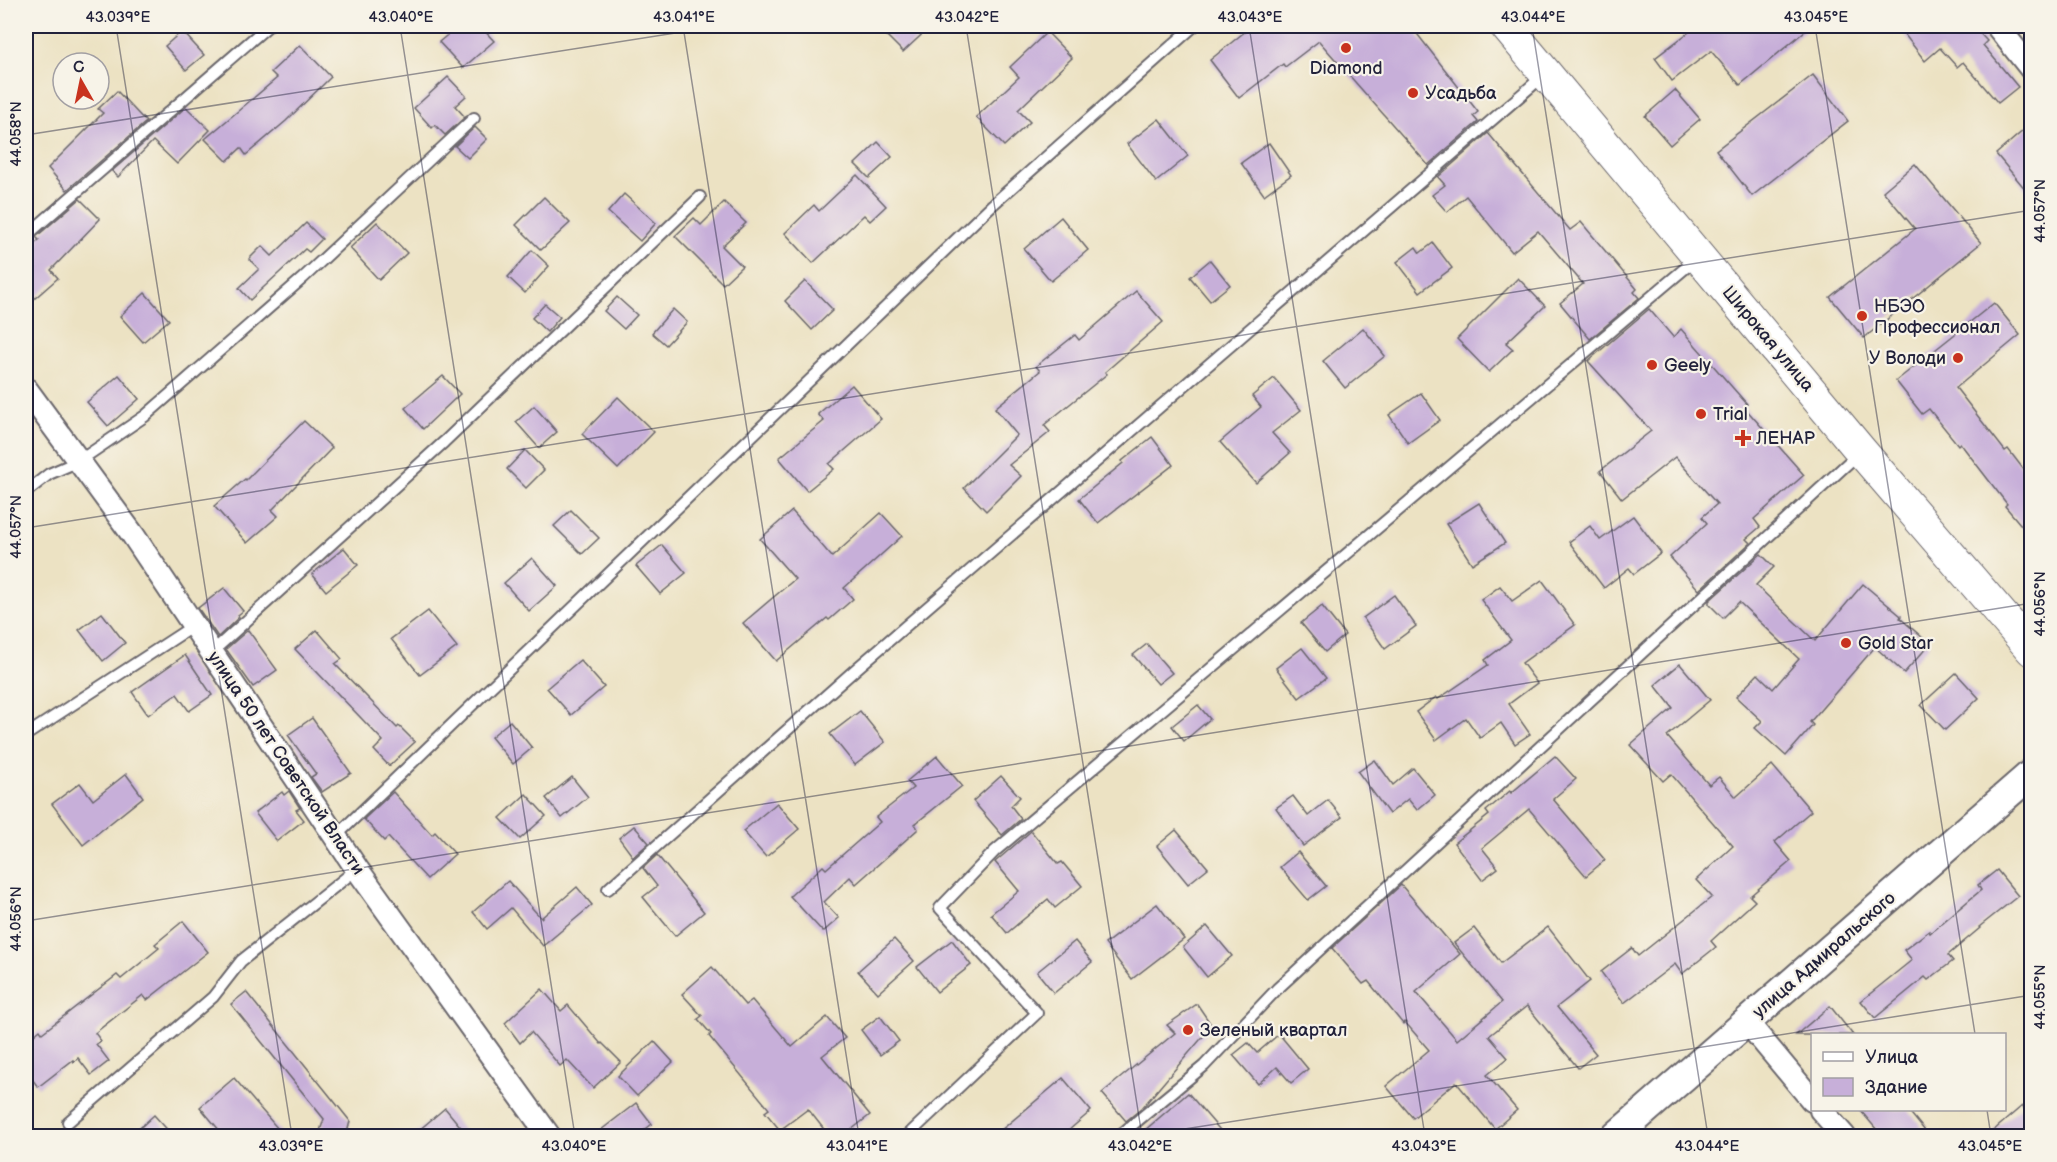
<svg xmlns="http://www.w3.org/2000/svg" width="2057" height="1162" font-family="'Balsamiq Sans',sans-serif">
<rect width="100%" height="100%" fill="#f7f3e8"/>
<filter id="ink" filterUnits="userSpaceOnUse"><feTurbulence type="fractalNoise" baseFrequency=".0167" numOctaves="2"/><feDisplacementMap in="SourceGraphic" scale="12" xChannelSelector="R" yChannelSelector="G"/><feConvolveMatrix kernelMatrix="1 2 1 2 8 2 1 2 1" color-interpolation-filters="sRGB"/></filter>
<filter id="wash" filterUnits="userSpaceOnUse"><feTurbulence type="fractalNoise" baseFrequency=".008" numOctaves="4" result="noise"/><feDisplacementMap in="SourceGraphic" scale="24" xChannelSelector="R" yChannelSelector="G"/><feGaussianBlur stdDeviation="1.35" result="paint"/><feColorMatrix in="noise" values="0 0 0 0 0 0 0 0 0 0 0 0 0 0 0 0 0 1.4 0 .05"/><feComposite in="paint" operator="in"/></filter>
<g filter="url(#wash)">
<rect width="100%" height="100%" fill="#ece2c3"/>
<g id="blocks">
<g fill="#c7afd9">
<polygon points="458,26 480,26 494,41 463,68 439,42"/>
<polygon points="877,26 931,26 903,52"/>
<polygon points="1252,26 1389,26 1396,33 1405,26 1411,26 1478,112 1473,116 1478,122 1428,165 1319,41 1285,67 1283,64 1239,98 1210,60"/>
<polygon points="1697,26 1811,26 1740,85 1711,51 1672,81 1655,58"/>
<polygon points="1898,26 1973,26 1987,41 1983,45 2018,87 1998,103 1963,62 1957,67 1940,48 1925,61"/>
<polygon points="182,31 204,55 186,70 165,46"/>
<polygon points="1047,32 1072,58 1018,110 1030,122 1004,146 976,117 1019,77 1010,67"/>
<polygon points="300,45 331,77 286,121 246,155 241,148 227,161 205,139 277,78 271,72"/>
<polygon points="1813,75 1848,121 1752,196 1716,150"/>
<polygon points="448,77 466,96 455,106 465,117 445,135 435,125 432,128 414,108"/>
<polygon points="1675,90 1700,119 1670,145 1645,116"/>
<polygon points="117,91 146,122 67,190 48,168 103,113 98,109"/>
<polygon points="186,107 210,130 177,164 153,141 118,177 112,171"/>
<polygon points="1159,119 1188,156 1156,182 1127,144"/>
<polygon points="2031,124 2031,196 1996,154"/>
<polygon points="475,127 487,139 468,158 455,146"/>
<polygon points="1488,133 1570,230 1581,222 1637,289 1634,292 1639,298 1590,339 1560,303 1583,284 1538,231 1512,252 1466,196 1447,212 1432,195 1445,185 1438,177"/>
<polygon points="878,142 892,157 869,178 855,164"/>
<polygon points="1269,143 1291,175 1264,195 1241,163"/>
<polygon points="1915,164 1981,243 1864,338 1830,297 1915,229 1883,191"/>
<polygon points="857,175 886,206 870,221 864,215 813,263 785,233 814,205 819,211"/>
<polygon points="624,194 656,223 640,241 608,212"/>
<polygon points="544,197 570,223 541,250 516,225"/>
<polygon points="80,199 100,219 51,270 58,278 26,306 26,251 39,240 36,237"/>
<polygon points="724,202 746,223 722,246 742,266 723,284 675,236 694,218 701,225"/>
<polygon points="1061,217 1088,250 1051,281 1024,249"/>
<polygon points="377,222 407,253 379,280 350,248"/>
<polygon points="306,223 322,239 309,252 305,249 250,300 239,288 259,269 249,259 262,246 272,256"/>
<polygon points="1433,243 1452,268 1420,292 1397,262 1416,247 1420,253"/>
<polygon points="532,250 549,266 525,293 508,277"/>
<polygon points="1210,260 1230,285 1210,301 1190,277"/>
<polygon points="1518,278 1545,306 1506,343 1513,349 1489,372 1457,339"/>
<polygon points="805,281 833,310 812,330 785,301"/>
<polygon points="1136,291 1163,322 1105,372 1107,374 1044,425 1050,432 1009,465 1021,476 986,511 964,488 1017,435 995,408 1040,371 1036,366 1075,335 1079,340"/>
<polygon points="145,293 169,320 143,342 120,316"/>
<polygon points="617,297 637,315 624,329 604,311"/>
<polygon points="1994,303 2020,335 1956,388 2005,451 2008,449 2031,479 2031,537 2005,506 2007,504 1960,443 1958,445 1929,409 1922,414 1896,381"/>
<polygon points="545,304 560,317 547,332 532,318"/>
<polygon points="673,309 687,322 666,345 652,333"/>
<polygon points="1649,309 1673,337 1681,329 1747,404 1744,407 1804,475 1754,519 1760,527 1746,539 1750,543 1699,590 1670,557 1707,523 1702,517 1717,504 1675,457 1622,499 1600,471 1651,431 1588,361"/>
<polygon points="1363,328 1385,356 1345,388 1323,361"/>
<polygon points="119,375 139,399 108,426 87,402"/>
<polygon points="443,376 460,394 423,429 405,408"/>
<polygon points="1274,378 1301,410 1272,433 1290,453 1256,483 1220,442 1261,407 1252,396"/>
<polygon points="852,385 881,419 829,464 834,469 807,491 779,458 824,421 818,414"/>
<polygon points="1421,393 1440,420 1408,443 1389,415"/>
<polygon points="618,397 654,432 618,469 582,434"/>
<polygon points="534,406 557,432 539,448 516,422"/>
<polygon points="304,421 332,448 272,510 278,516 247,543 214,506 245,479 246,480"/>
<polygon points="1152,437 1173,465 1098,523 1079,499 1123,463 1122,461"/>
<polygon points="525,450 544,470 526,488 507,469"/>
<polygon points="1479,503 1505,543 1472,564 1446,524"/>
<polygon points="571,510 599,538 582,554 554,526"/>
<polygon points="792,511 832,557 881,513 902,536 844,588 853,599 829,620 827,618 776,661 743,623 795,579 760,539"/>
<polygon points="1633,516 1661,553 1634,574 1629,568 1604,588 1569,542 1590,526 1600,540"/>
<polygon points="662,545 686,573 660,594 636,566"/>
<polygon points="344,548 358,565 326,591 312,574"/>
<polygon points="1761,554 1774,567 1756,585 1815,641 1863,584 1901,616 1900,618 1930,644 1904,673 1875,647 1810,722 1813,725 1786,756 1755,728 1762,721 1736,697 1758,674 1773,689 1799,659 1739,602 1723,618 1709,604 1709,601"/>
<polygon points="532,558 557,586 529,611 504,583"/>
<polygon points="1542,580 1575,625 1522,663 1537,683 1509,704 1530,734 1515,744 1501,723 1480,738 1466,718 1436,740 1416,712 1436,697 1438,699 1488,665 1485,660 1511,640 1481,600 1500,586 1512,601"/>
<polygon points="224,588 243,611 238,615 239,617 218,637 198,608"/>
<polygon points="1394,595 1416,626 1385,649 1363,618"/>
<polygon points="1322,606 1345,635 1325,652 1301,623"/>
<polygon points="428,611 457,647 420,675 391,639"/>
<polygon points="102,613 125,643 103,661 79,630"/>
<polygon points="248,630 277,670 253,687 226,649"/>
<polygon points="317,630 342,659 335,664 397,728 399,726 415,742 389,766 374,750 383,741 295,649"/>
<polygon points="1147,644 1172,673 1158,684 1133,655"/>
<polygon points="1302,648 1326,678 1299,698 1276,668"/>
<polygon points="185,655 212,695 189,711 177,694 148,715 132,692"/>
<polygon points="580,660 604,687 571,715 547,688"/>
<polygon points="1680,664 1710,700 1667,736 1709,785 1719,777 1736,797 1772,765 1811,811 1775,842 1791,861 1750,896 1755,901 1711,941 1716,947 1682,974 1675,964 1624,1003 1601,972 1632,948 1638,956 1712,897 1696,880 1733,846 1671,774 1663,781 1630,745 1673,708 1655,685"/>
<polygon points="1956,673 1979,698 1945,730 1921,705"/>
<polygon points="1198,705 1210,719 1184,741 1172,726"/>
<polygon points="860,711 885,742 855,765 830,734"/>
<polygon points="312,718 351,773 322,792 311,777 316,774 288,735"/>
<polygon points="510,721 532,748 513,764 491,737"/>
<polygon points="937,756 962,786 915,824 918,829 856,884 850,877 824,902 839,918 823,932 790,896 823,866 826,869 880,822 876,817 913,788 907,781"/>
<polygon points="1555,756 1576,779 1553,799 1605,860 1586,876 1529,809 1482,848 1498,868 1482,880 1454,843 1489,815 1486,811 1510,791 1511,793"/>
<polygon points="1375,760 1393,785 1413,768 1435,795 1417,810 1408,799 1389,814 1358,772"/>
<polygon points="126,774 143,797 83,845 52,804 80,783 93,800"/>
<polygon points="1001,776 1020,797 1011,806 1021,819 1002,835 973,801"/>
<polygon points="572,777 588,797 562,818 546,798"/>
<polygon points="289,791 300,808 296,810 304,820 277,841 255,813 282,792 284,795"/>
<polygon points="393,792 432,835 435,832 455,854 427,879 388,837 384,841 364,819"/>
<polygon points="526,794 546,816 520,839 500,818"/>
<polygon points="1293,796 1308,816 1328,800 1342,817 1303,846 1276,808"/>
<polygon points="777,803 799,829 766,857 743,831"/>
<polygon points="634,826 649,843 633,857 619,838"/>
<polygon points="1176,830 1208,868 1188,884 1157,846"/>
<polygon points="1031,831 1058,864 1062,862 1082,886 1055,908 1048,899 1007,933 991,914 1019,891 995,862"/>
<polygon points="1298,852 1326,886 1308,900 1280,867"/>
<polygon points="657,855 704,912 675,936 643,897 657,886 643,868"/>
<polygon points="1997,870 2018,896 1979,927 1980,928 1948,955 1953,961 1928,980 1925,977 1875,1018 1861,1001 1912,960 1904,950 1929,931 1930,933 1981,890 1978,885"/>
<polygon points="508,881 541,918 577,887 592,905 543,946 511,908 487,929 473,912"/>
<polygon points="1401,885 1460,954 1416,992 1457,1040 1502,1002 1454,943 1474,928 1501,963 1548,927 1590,981 1557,1007 1596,1054 1578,1068 1527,1006 1489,1036 1508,1058 1487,1075 1517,1110 1495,1129 1456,1082 1413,1118 1386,1086 1429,1050 1405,1022 1403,1024 1368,981 1363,984 1332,948"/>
<polygon points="1157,904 1184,939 1132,979 1105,944"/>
<polygon points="183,921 208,952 147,1000 143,995 95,1033 101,1041 96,1044 109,1061 91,1075 78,1058 74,1062 73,1060 38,1087 26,1071 26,1042 40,1030 42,1033 117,975 121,979 159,948 155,944"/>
<polygon points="1207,926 1232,956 1207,977 1183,947"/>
<polygon points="894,939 914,961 878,993 858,971"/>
<polygon points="952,940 971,965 937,992 917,967"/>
<polygon points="1075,941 1092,962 1054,993 1037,972"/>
<polygon points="712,967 745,1005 752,1000 792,1047 827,1017 845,1038 822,1056 870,1115 842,1137 830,1137 808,1109 780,1130 765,1112 769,1109 709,1036 711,1034 698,1019 702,1016 682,994"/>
<polygon points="542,989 561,1011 568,1005 601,1044 602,1043 621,1062 593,1088 567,1060 560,1066 531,1032 520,1043 505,1023"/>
<polygon points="246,992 350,1121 346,1137 318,1137 324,1119 231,1004"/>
<polygon points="1197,1004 1212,1026 1142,1108 1126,1121 1102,1093 1175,1033 1167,1025"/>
<polygon points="1830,1006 1853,1035 1796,1035"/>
<polygon points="880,1016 899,1041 880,1055 861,1030"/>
<polygon points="1279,1034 1308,1069 1291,1083 1277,1067 1258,1084 1233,1055 1248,1043 1257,1053"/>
<polygon points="654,1041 673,1062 637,1096 618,1076"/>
<polygon points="234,1078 285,1137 225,1137 200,1107"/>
<polygon points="1063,1078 1091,1111 1061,1137 993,1137"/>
<polygon points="1188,1093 1226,1137 1137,1137"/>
<polygon points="636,1103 652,1124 636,1137 592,1137"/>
<polygon points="2022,1106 2031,1117 2031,1137 1986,1137"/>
<polygon points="445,1108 469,1137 411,1137"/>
<polygon points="1860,1110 1908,1110 1930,1137 1883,1137"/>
<polygon points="154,1115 174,1137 130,1137"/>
</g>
</g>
</g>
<g filter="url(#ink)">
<use href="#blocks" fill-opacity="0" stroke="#69656b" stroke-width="1.5"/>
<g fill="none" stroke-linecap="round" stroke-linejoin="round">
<g stroke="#69656b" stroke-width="14">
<g id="service">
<polyline points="26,236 268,26"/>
<polyline points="26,492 49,474 79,461 145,416 303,278 474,118"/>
<polyline points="212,652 444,442 700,197"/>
<polyline points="26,735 193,626"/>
<polyline points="336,836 991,206 1194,26"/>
<polyline points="608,889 856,669 1543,76"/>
<polyline points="68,1122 213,997 241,961 357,869"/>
<polyline points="907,1136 1037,1013 940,908 995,851 1696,259"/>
<polyline points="1119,1136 1204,1066 1277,989 1859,453"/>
</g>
</g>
<g stroke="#69656b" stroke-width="26">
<g id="minor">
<polyline points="1997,26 2032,70"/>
<polyline points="26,389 133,535 357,869 549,1136"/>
<polyline points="1747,1022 1812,1100"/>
<polyline points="1821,1110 1844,1136"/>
</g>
</g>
<g stroke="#69656b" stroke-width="32">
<polyline id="tertiary" points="1616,1136 2032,773"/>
</g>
<g stroke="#69656b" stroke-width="34">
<polyline id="secondary" points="1506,26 1861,451 2032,650"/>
</g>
<use href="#service" stroke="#fff" stroke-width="10"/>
<use href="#minor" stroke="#fff" stroke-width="22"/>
<use href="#tertiary" stroke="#fff" stroke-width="28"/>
<use href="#secondary" stroke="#fff" stroke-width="32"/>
</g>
</g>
<path fill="none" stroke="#22223b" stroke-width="1.5" stroke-opacity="0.45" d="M116 26 292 1136M400 26 575 1136M683 26 859 1136M966 26 1142 1136M1249 26 1425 1136M1532 26 1708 1136M1815 26 1975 1034M26 135 720 26M26 528 2032 210M26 921 2032 603M1987 1110 1991 1136M1140 1136 2032 995"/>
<g fill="#c8321e" stroke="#f7f3e8" stroke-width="2">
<circle cx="1346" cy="48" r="6"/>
<circle cx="1413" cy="93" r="6"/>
<circle cx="1862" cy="316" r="6"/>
<circle cx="1958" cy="358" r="6"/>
<circle cx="1652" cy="365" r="6"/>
<circle cx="1701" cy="414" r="6"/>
<path d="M1740 429h6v6h6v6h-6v6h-6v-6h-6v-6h6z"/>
<circle cx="1846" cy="643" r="6"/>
<circle cx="1188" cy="1030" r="6"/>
</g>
<g text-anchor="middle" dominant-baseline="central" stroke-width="4.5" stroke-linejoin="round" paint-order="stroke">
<g font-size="18" fill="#22223b" stroke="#f7f3e8" text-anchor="start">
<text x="1346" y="68" text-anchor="middle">Diamond</text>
<text x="1425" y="93">Усадьба</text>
<text x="1874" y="306">НБЭО<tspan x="1874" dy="21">Профессионал</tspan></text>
<text x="1946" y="358" text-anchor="end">У Володи</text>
<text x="1664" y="365">Geely</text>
<text x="1713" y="414">Trial</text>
<text x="1756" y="438">ЛЕНАР</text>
<text x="1858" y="643">Gold Star</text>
<text x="1200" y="1030">Зеленый квартал</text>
</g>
<g font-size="18" fill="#22223b" stroke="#f7f3e8">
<text transform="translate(1768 339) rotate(50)">Широкая улица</text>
<text transform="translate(286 763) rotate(56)">улица 50 лет Советской Власти</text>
<text transform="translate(1824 955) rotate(-41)">улица Адмиральского</text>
</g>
</g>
<rect width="2057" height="1162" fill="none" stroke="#f7f3e8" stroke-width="66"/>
<rect x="1811" y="1033" width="195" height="78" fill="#f7f3e8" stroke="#a29fa3" stroke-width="1.5"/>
<rect x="1823" y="1052" width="30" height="9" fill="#ffffff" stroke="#a29fa3" stroke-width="1.5"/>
<text x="1865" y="1063" font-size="18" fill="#22223b">Улица</text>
<rect x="1823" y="1078" width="30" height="18" fill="#c7afd9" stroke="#a29fa3" stroke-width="1.5"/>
<text x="1865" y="1093" font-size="18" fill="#22223b">Здание</text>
<g transform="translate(81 81) rotate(351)"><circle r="28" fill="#f7f3e8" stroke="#a29fa3" stroke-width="1.5"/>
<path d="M0-4.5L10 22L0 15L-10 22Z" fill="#c8321e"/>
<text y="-9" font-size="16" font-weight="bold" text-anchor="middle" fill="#22223b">С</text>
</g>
<rect x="33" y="33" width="1991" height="1096" fill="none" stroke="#22223b" stroke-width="2"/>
<g font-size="15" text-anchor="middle" fill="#22223b">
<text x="118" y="22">43.039°E</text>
<text x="401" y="22">43.040°E</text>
<text x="684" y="22">43.041°E</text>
<text x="967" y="22">43.042°E</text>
<text x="1250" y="22">43.043°E</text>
<text x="1533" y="22">43.044°E</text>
<text x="1816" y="22">43.045°E</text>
<text transform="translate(16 134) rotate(-90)" y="5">44.058°N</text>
<text transform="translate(2040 211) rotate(-90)" y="5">44.057°N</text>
<text transform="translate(16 527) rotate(-90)" y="5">44.057°N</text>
<text transform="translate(2040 604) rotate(-90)" y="5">44.056°N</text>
<text transform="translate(16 919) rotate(-90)" y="5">44.056°N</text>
<text transform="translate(2040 997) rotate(-90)" y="5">44.055°N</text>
<text x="291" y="1151">43.039°E</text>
<text x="574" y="1151">43.040°E</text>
<text x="857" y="1151">43.041°E</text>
<text x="1140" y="1151">43.042°E</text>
<text x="1424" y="1151">43.043°E</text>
<text x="1707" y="1151">43.044°E</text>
<text x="1990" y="1151">43.045°E</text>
</g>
</svg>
